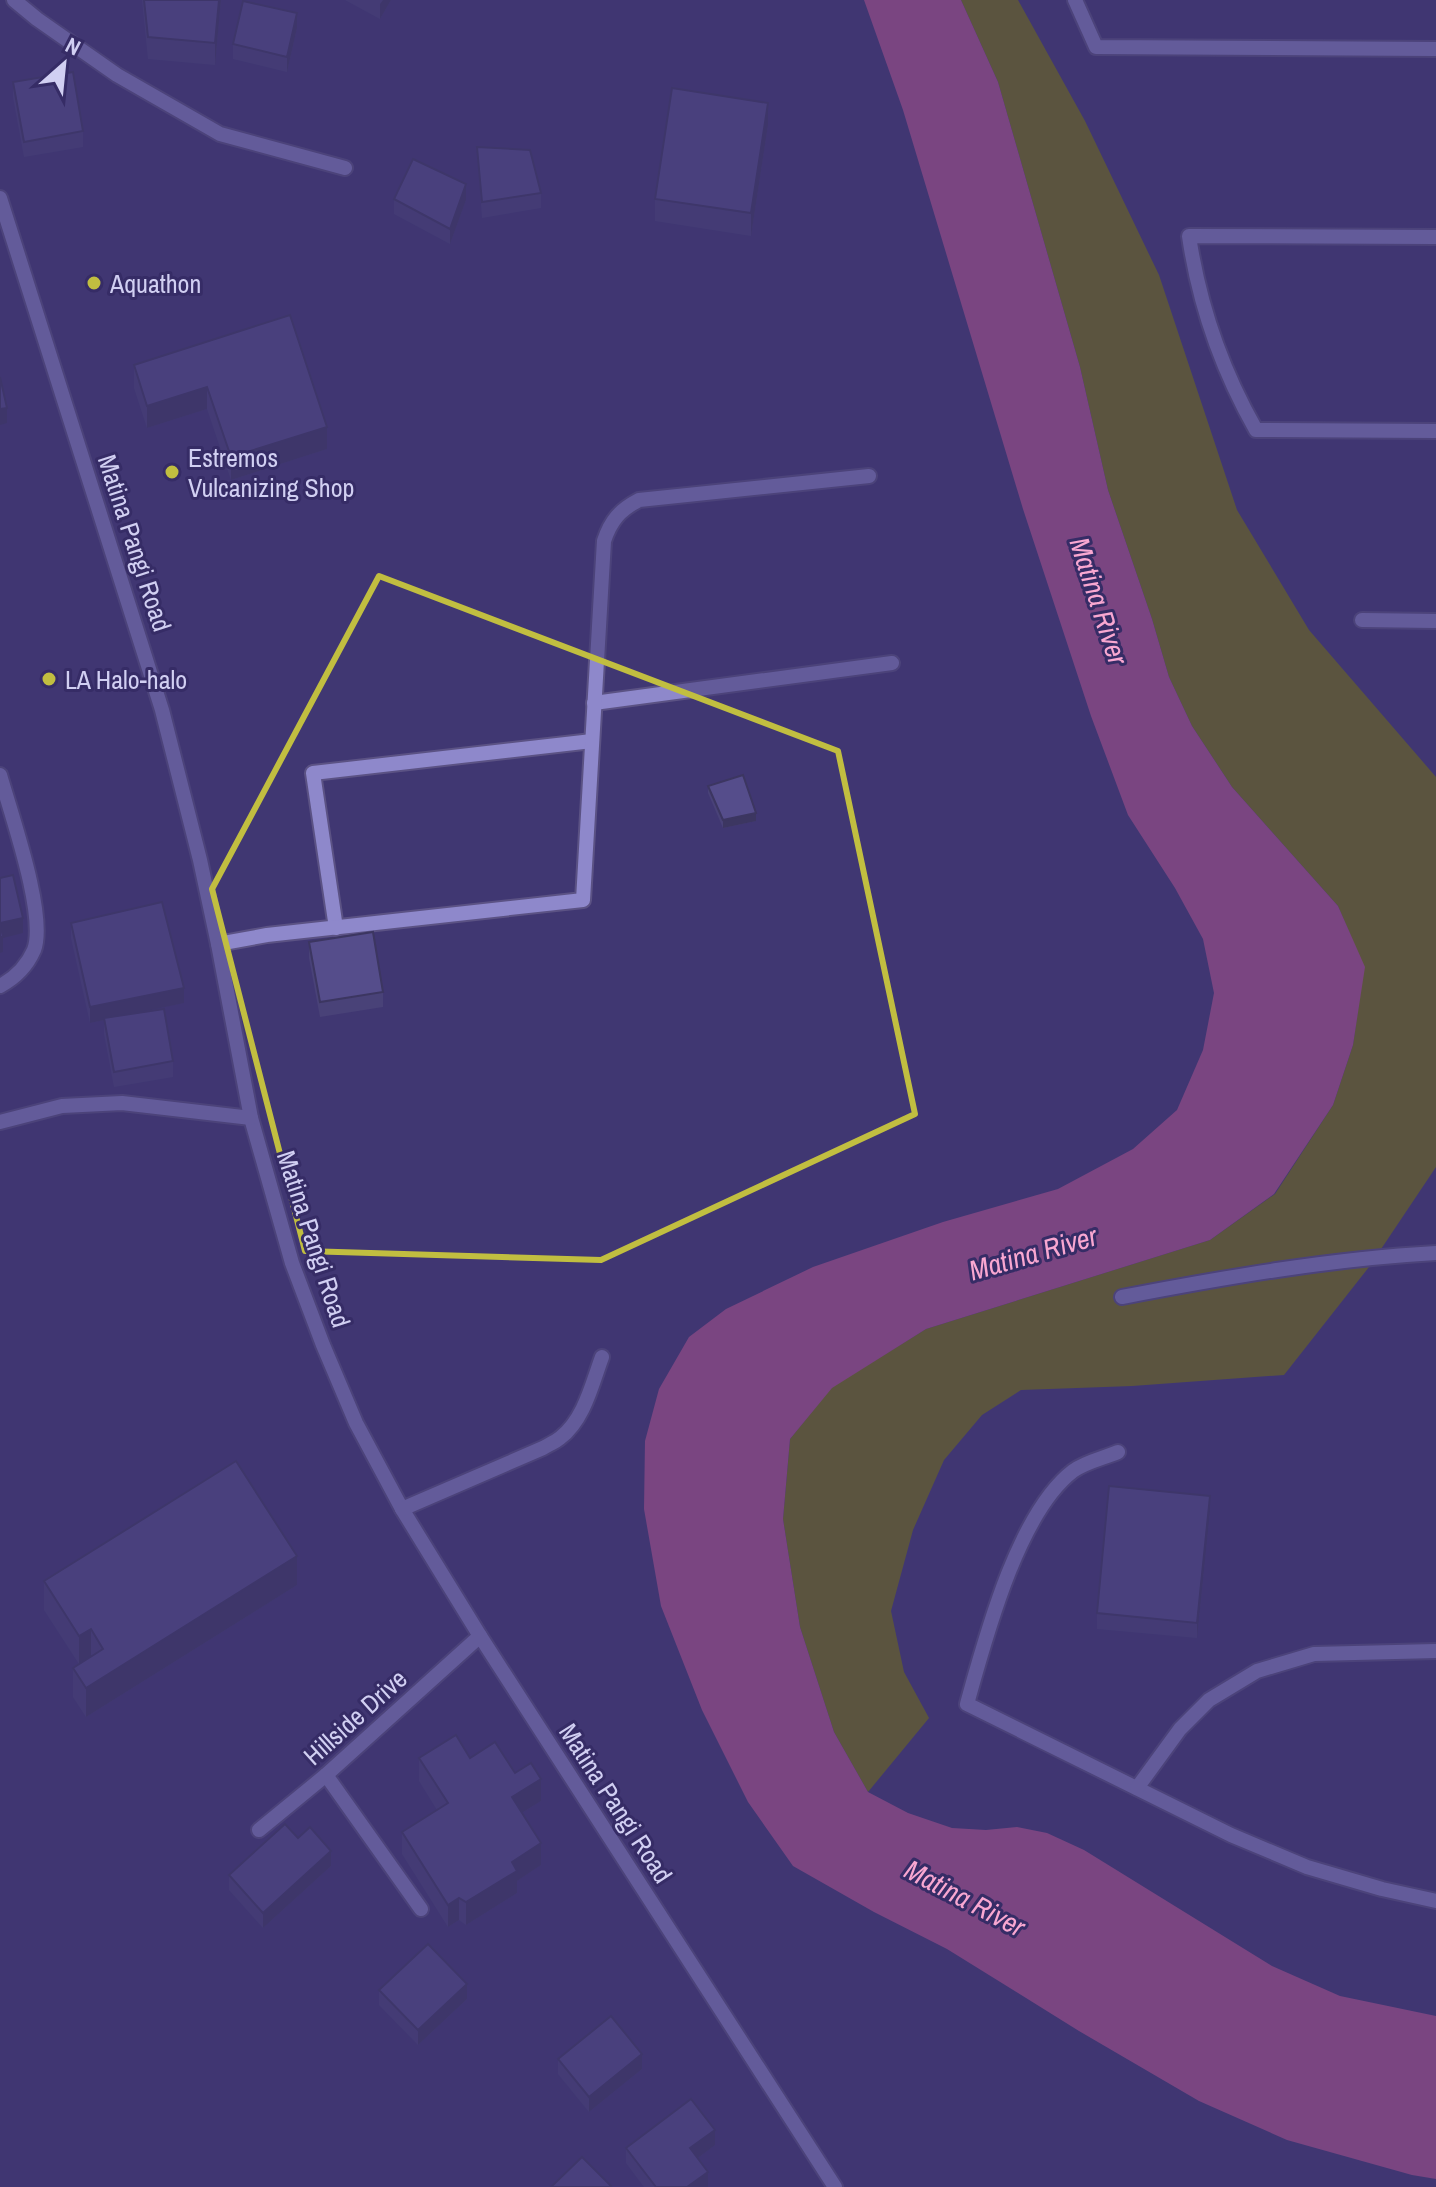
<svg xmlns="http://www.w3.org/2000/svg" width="1436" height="2187" font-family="'Archivo Narrow',sans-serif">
<rect width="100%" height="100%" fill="#403772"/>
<polygon fill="#7c7900" points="961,0 1018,0 1085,121 1159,275 1237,510 1309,630 1436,777 1436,1167 1369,1267 1284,1375 1132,1386 1021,1390 982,1415 944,1460 913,1530 891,1611 904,1672 929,1718 868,1792 834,1732 800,1627 783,1519 790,1439 832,1387 926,1329 1210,1240 1275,1194 1333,1105 1353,1045 1364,967 1338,906 1232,787 1192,726 1169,677 1152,619 1108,490 1080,367 998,82"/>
<polygon fill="#c15792" points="864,0 961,0 998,82 1080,367 1108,490 1152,619 1169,677 1192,726 1232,787 1338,906 1365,967 1353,1045 1333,1105 1274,1194 1210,1240 926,1329 832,1388 790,1439 783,1519 800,1627 834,1732 868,1792 908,1813 952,1828 986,1830 1017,1827 1047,1833 1084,1850 1272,1966 1340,1996 1436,2016 1436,2179 1412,2175 1287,2140 1199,2101 1079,2031 947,1949 874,1912 793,1866 748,1802 702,1710 661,1606 644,1509 645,1441 659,1389 689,1337 726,1309 813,1267 943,1222 1058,1189 1133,1149 1177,1110 1203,1050 1214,993 1203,939 1175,888 1128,815 1091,716 1023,509 903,110"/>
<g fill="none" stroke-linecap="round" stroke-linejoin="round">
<g stroke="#5b5284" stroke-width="18">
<g id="minor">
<polyline points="14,0 37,19 117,75 220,134 345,168"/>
<polyline points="1075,0 1096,47 1436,49"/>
<polyline points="0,198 162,710 200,860 218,944 251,1118 292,1263 323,1345 356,1423 402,1509 480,1636 835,2187"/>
<path d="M1436 237 1189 236C1199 304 1222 370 1256 430L1436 431"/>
<polyline points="1362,620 1436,621"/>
<polyline points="594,703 892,663"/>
<path d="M0 775C11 814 47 916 34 950 27 966 15 978 0 986"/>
<polyline points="336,928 313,773 592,741"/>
<path d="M218 944 267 935 583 900 604 541C611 520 620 510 639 500L869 476"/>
<polyline points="0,1122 62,1106 122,1103 251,1118"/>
<path d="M1122 1297C1227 1277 1330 1259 1436 1253"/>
<path d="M1118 1452C1104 1458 1085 1462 1073 1471 1018 1513 985 1639 967 1704L1231 1835 1307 1867 1382 1889 1436 1901"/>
<path d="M402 1509 543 1448C548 1445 555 1442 560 1438 584 1420 592 1384 602 1357"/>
<polyline points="326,1775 421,1909"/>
<polyline points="1137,1788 1180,1729 1209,1700 1257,1671 1314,1654 1436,1651"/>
<polyline points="259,1830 326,1775 480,1636"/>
</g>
</g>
<use href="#minor" stroke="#8e88cb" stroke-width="14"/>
</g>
<g fill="#494278">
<polygon points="142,0 221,0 215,65 148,59"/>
<polygon points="345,0 391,0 380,19"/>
<polygon points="297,28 287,72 233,59 233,44"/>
<polygon points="13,82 83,131 83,147 24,157 13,97"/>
<polygon points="768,125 751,236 655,221 655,199"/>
<polygon points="477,147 541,193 541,208 482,218"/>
<polygon points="394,199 466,200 450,244 394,214"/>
<polygon points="290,315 327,449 231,480 207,409 147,428 134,388 134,365"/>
<polygon points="708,786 756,821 723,828 708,793"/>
<polygon points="71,923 184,1003 134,1013 173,1061 173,1077 114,1087 104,1034 104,1020 90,1023 71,938"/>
<polygon points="309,942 383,992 383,1007 320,1017 309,958"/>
<polygon points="1210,1511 1197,1638 1097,1629 1097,1613"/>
<polygon points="44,1581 297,1585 86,1717 73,1697 73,1668 79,1664 44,1610"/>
<polygon points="419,1758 470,1758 515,1773 541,1801 522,1813 541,1865 517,1881 517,1893 466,1925 459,1920 448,1927 402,1854 402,1832 437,1810 419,1781"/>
<polygon points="298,1838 331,1866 263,1928 229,1890 229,1875"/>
<polygon points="379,1990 467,1999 418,2045 379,2005"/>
<polygon points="558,2059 642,2069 589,2112 558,2074"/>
<polygon points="715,2145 698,2158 708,2187 644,2187 626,2163 626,2148"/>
</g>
<g fill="#3c3661">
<polygon points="219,0 221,0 215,65 215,43"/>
<polygon points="383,0 391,0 380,19 380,4"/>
<polygon points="297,13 297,28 287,72 287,57"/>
<polygon points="768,103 768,125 751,236 751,213"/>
<polygon points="466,184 466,200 450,244 450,229"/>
<polygon points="207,387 207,409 147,428 147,406"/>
<polygon points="7,408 7,423 0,425 0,409"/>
<polygon points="327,427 327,449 231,480 231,457"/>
<polygon points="756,813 756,821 723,828 723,820"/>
<polygon points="23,918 23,933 3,938 3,952 0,953 0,923"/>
<polygon points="184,988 184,1003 90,1023 90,1007"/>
<polygon points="1210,1496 1210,1511 1197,1638 1197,1623"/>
<polygon points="297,1556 297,1585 86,1717 86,1688"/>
<polygon points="91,1629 91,1658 79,1664 79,1636"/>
<polygon points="541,1779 541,1801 512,1819 512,1797"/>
<polygon points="541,1843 541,1865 517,1881 517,1893 466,1925 466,1902 512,1862"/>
<polygon points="331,1851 331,1866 263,1928 263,1913"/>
<polygon points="459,1898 459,1920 448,1927 448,1905"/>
<polygon points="467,1984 467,1999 418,2045 418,2030"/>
<polygon points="642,2054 642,2069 589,2112 589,2097"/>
<polygon points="715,2130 715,2145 690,2164 690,2148"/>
<polygon points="708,2172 708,2187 687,2187"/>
</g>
<g fill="#554d8b" stroke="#3c3661" stroke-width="2">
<polygon points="144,0 219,0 215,43 148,37"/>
<polygon points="243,1 297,13 287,57 233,44"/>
<polygon points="73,72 83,131 24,142 13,82"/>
<polygon points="672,88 768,103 751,213 655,199"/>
<polygon points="477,147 530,150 541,193 482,202"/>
<polygon points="413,159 466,184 450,229 394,199"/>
<polygon points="290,315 327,427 231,457 207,387 147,406 134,365"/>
<polygon points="0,377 7,408 0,409"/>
<polygon points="743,775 756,813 723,820 708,786"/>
<polygon points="13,875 23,918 0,923 0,878"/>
<polygon points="162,902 184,988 90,1007 71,923"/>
<polygon points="0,923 3,937 0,937"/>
<polygon points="373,932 383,992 320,1002 309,942"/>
<polygon points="164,1009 173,1061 114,1072 104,1018"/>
<polygon points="236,1461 297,1556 86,1688 73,1668 103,1649 91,1629 79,1636 44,1581"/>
<polygon points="1109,1486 1210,1496 1197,1623 1097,1613"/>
<polygon points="456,1735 470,1758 495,1742 515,1773 531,1763 541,1779 512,1797 541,1843 512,1862 517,1871 466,1902 459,1898 448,1905 402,1832 448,1803 419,1758"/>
<polygon points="285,1824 298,1838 310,1827 331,1851 263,1913 229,1875"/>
<polygon points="428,1944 467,1984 418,2030 379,1990"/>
<polygon points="611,2016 642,2054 589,2097 558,2059"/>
<polygon points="691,2099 715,2130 690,2148 708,2172 687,2187 656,2187 626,2148"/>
<polygon points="582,2157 611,2186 609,2187 551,2187"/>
</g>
<path d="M0 0H1436V2187H0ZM379 576 838 751 915 1114 601 1260 305 1251 212 889Z" fill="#403772" fill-opacity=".55" fill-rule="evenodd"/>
<path fill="none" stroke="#c1be40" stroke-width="6" stroke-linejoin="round" d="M379 576 838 751 915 1114 601 1260 305 1251 212 889Z"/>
<g fill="#c1be40" stroke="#362c66" stroke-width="3">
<circle cx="94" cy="283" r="8"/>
<circle cx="172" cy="472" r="8"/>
<circle cx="49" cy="679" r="8"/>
</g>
<g text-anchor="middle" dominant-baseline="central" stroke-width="6" stroke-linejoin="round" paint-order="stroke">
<g font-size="26" fill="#d1cff2" stroke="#362c66" text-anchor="start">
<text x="110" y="283">Aquathon</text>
<text x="188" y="457">Estremos<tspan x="188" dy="30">Vulcanizing Shop</tspan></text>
<text x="65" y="679">LA Halo-halo</text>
</g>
<g font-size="26" fill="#d1cff2" stroke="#362c66">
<text transform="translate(135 543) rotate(72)">Matina Pangi Road</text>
<text transform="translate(314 1239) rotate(72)">Matina Pangi Road</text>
<text transform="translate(355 1717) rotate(-42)">Hillside Drive</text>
<text transform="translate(616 1803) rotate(57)">Matina Pangi Road</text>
</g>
<g font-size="28" font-style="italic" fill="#f9a7d1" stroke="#362c66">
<text transform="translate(1099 601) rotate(72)">Matina River</text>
<text transform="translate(1033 1253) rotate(-16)">Matina River</text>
<text transform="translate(965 1898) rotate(28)">Matina River</text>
</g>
</g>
<g transform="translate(64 64) rotate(27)" stroke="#362c66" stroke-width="6" paint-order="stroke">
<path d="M0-6L14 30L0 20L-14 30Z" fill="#d1cff2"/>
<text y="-12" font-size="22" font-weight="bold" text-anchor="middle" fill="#d1cff2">N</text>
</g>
</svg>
